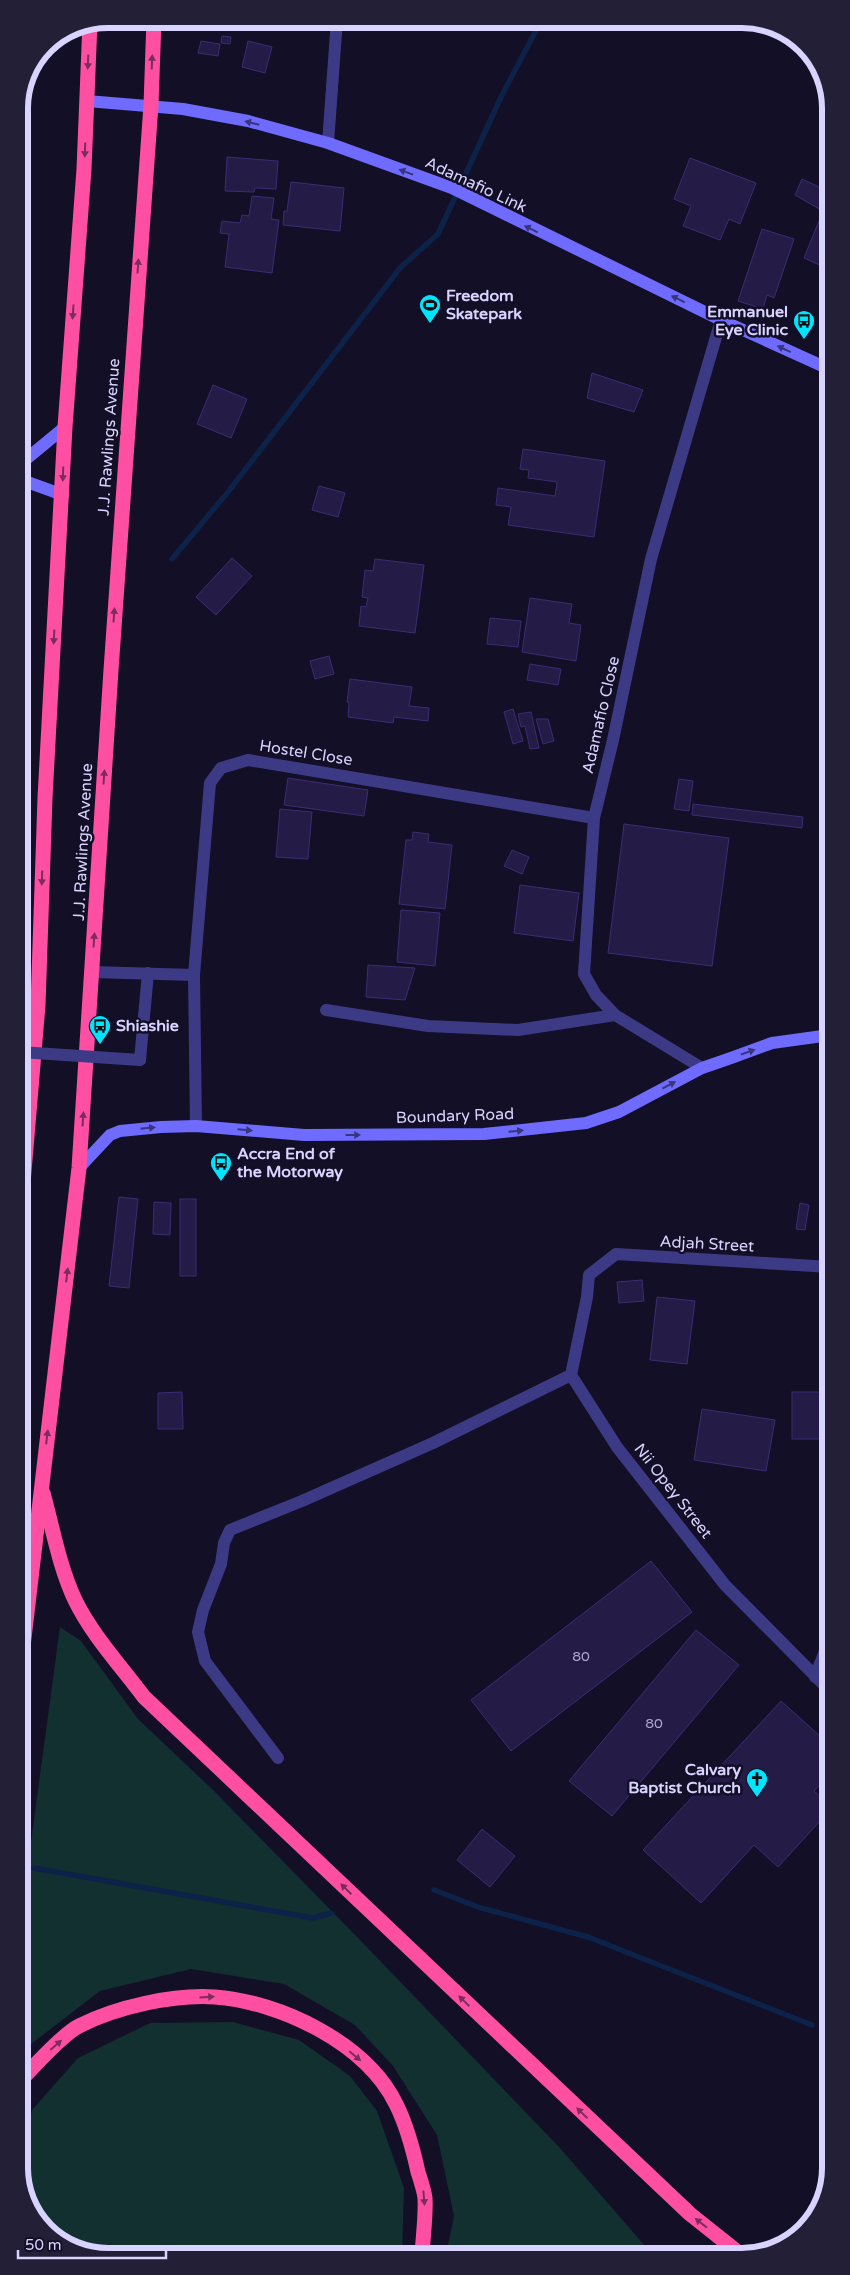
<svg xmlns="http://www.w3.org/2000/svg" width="850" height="2275" font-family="'Varela Round',sans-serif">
<rect width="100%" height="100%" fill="#130f26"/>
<g fill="#12302f">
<polygon points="60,1627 81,1641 138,1719 213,1790 361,1941 560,2148 652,2254 446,2255 454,2216 437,2135 393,2066 355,2025 284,1984 191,1969 100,1991 22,2051 21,1916"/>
<polygon points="233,2022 299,2040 350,2076 377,2111 404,2188 402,2255 101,2256 53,2238 22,2191 22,2171 32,2110 78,2058 150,2023"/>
</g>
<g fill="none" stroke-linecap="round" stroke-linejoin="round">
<g stroke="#0c2248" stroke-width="5.5">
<polyline points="172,559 228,492 400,268 438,234 502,95 542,19"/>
<polyline points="34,1868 313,1918 331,1913"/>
<polyline points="434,1890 478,1907 588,1937 812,2025"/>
</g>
</g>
<g fill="#241b47" stroke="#3b2d73">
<polygon points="222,36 231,37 230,44 221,43"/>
<polygon points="201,41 220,44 218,56 198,53"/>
<polygon points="248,41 272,47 265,73 242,67"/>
<polygon points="227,157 278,161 276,189 255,188 254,192 225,191"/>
<polygon points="690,158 756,183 740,224 729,219 720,240 683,226 691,206 674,199"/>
<polygon points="802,179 828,191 828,269 804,258 823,211 795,195"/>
<polygon points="291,182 344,188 340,231 283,225 284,211 287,211"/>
<polygon points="252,196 274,198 271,219 279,220 272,273 225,267 229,234 220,233 222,221 240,223 242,215 249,216"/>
<polygon points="762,229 794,239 774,298 767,295 763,309 738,301"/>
<polygon points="592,373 643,390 634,412 587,398"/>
<polygon points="213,385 247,399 231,438 197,424"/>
<polygon points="523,449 605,461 594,537 508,525 511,507 496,505 498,488 555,496 557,482 528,478 529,470 520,469"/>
<polygon points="319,486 345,493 338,517 312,510"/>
<polygon points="232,558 252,576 216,615 196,597"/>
<polygon points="375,559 424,565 415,633 359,626 361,606 366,607 368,598 362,597 365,570 373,571"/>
<polygon points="530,598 572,604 569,623 581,625 576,661 522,652"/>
<polygon points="490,618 521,621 518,647 487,644"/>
<polygon points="329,656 334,674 315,679 310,661"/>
<polygon points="530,664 561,669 558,685 527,680"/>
<polygon points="350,679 412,687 409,706 429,708 428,721 394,717 393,723 348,717 349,703 347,702"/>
<polygon points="513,709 523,741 513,744 504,712"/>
<polygon points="531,712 539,748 530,749 525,726 521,727 518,714"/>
<polygon points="536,719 548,719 554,741 543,744"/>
<polygon points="288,778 368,790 364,816 284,805"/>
<polygon points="679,779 693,781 689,811 674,809"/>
<polygon points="693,804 803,817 802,828 692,815"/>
<polygon points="280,809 312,812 308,859 276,857"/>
<polygon points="624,824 729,838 712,966 608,953"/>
<polygon points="413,832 429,834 428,842 452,845 445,909 399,904 406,840 412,840"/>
<polygon points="512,850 529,857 522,874 504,866"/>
<polygon points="520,885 579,893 573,941 514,933"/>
<polygon points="401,910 440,913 435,966 397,962"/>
<polygon points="368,965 415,968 405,1000 366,997"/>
<polygon points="119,1197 138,1199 129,1288 109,1286"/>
<rect x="180" y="1199" width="16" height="77"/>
<polygon points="154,1202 171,1203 170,1235 153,1234"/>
<polygon points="800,1203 809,1205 805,1230 796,1229"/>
<polygon points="642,1280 644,1301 619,1303 617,1282"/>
<polygon points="657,1297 695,1301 687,1364 650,1360"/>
<polygon points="182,1392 183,1429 158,1429 158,1393"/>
<rect x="792" y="1392" width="35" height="47"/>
<polygon points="702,1409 775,1420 766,1471 694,1460"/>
<polygon points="651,1561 692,1612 511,1751 471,1700"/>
<polygon points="696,1630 739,1665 612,1816 569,1781"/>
<polygon points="781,1701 831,1746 831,1773 814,1791 831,1806 831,1809 778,1867 754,1845 701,1903 643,1850"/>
<polygon points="482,1829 515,1856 490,1887 457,1860"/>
</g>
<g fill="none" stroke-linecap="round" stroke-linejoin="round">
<g stroke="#3d3a85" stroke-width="12">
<polyline points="328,143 337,19"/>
<polyline points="92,972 194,975"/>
<polyline points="20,1010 22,1007 38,1005"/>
<polyline points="326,1010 428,1026 518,1030 615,1015"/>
<polyline points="140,1060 148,973"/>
<polyline points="702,1068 615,1015 596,995 584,974 594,818 613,740 651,559 721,320"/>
<polyline points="196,1126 194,975 210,783 221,768 248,760 594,818"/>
<polyline points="830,1267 616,1254 589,1275 587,1297 571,1375 617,1447 725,1585 831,1692"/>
<polyline points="815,1677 830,1638"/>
<polyline points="278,1758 205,1661 198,1632 203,1610 221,1564 224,1543 230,1530 302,1501 433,1443 571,1375"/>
</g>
<g stroke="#6f6bff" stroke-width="12">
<polyline points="87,101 183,109 248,121 328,143 452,188 721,320 829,369"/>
<polyline points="19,465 65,427"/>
<polyline points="19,479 63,495"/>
<polyline points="79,1168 110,1135 120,1131 161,1127 196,1126 304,1135 484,1134 586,1123 619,1112 702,1068 731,1058 772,1043 830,1035"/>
</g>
<g stroke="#ff4fa3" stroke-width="15">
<polyline points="20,1219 38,1005 45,798 65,427 84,169 90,22"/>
<path d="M43 1493C53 1529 59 1566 75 1600 92 1635 121 1666 144 1697L690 2214 739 2253"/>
<polyline points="21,1664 79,1168 111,670 151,105 154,19"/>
<path d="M22 2079C35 2065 63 2034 79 2026 116 2007 174 1994 215 1997 281 2002 366 2043 396 2104 407 2126 413 2149 418 2172 421 2181 424 2190 425 2198 426 2216 423 2236 422 2255"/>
</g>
<polyline stroke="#3d3a85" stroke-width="12" points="20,1052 140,1060"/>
</g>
<defs><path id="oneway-solid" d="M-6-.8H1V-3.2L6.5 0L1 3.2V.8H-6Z" transform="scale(1.25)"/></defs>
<g fill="#7d2c5e">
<use href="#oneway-solid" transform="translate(88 62) rotate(92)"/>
<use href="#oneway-solid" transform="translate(152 62) rotate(-88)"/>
<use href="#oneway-solid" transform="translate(85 150) rotate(92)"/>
<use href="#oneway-solid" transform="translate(138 266) rotate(-86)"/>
<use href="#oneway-solid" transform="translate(73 312) rotate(94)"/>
<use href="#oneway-solid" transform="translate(63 474) rotate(92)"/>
<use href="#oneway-solid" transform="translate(114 615) rotate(-86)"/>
<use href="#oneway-solid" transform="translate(54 637) rotate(93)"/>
<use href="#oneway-solid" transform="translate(104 777) rotate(-86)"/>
<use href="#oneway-solid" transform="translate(42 878) rotate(92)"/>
<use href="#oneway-solid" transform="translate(94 940) rotate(-86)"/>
<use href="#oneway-solid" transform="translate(83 1119) rotate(-86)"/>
<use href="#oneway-solid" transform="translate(67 1275) rotate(-83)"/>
<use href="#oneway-solid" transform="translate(47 1437) rotate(-83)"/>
<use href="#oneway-solid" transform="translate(346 1889) rotate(-136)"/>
<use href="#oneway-solid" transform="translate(207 1997) rotate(-3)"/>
<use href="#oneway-solid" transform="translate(464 2001) rotate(-136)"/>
<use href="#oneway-solid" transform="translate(56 2045) rotate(-41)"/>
<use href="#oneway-solid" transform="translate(355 2056) rotate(40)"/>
<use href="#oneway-solid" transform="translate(582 2113) rotate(-136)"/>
<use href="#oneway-solid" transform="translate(424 2198) rotate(85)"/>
<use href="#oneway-solid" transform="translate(701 2223) rotate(-142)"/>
</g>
<g fill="#38347d">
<use href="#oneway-solid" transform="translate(252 123) rotate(-166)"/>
<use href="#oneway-solid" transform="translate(406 172) rotate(-160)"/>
<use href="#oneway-solid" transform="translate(531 229) rotate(-154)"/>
<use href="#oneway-solid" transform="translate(678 299) rotate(-154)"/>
<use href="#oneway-solid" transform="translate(784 349) rotate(-155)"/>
<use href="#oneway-solid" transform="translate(748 1052) rotate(-19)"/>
<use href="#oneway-solid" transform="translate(669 1085) rotate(-28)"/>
<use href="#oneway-solid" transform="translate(148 1128) rotate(-6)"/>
<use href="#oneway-solid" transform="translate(245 1130) rotate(5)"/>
<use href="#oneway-solid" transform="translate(516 1131) rotate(-5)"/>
<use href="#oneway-solid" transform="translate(353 1135)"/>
</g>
<defs>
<g id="stadium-pin" transform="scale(1.125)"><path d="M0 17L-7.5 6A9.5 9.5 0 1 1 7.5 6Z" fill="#00e5ff" stroke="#130f26"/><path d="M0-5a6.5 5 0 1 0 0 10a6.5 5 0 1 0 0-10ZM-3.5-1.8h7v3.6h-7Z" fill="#111"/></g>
<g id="bus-pin" transform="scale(1.125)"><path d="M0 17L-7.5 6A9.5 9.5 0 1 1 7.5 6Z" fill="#00e5ff" stroke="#130f26"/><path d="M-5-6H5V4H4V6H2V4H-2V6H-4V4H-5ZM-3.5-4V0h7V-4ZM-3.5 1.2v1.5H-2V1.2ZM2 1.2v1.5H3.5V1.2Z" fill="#111"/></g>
<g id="church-pin" transform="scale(1.125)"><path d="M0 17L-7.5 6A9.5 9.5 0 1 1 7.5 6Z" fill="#00e5ff" stroke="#130f26"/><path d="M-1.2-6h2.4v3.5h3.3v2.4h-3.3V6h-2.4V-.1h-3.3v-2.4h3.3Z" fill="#111"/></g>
</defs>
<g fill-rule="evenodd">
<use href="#stadium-pin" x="430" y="305"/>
<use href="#bus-pin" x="804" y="321"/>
<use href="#bus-pin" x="100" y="1026"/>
<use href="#bus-pin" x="221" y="1163"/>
<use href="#church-pin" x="757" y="1779"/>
</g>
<g text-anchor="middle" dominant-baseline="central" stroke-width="5" stroke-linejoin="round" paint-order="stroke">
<g font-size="14" fill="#aca6d1">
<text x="581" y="1656">80</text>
<text x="654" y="1723">80</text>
</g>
<g font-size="16" fill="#d9d4ff" stroke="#130f26">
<text transform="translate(476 185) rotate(25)">Adamafio Link</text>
<text transform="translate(109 437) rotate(-86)">J.J. Rawlings Avenue</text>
<text transform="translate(601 715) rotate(-77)">Adamafio Close</text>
<text transform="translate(306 753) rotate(9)">Hostel Close</text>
<text transform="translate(83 842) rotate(-87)">J.J. Rawlings Avenue</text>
<text transform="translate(455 1116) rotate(-2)">Boundary Road</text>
<text transform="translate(707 1244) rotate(3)">Adjah Street</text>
<text transform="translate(673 1491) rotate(52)">Nii Opey Street</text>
</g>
<g font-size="16" font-weight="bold" fill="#d9d4ff" stroke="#130f26" text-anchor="start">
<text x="446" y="296">Freedom<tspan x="446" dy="18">Skatepark</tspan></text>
<text x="788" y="312" text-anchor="end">Emmanuel<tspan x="788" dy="18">Eye Clinic</tspan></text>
<text x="116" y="1026">Shiashie</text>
<text x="237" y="1154">Accra End of<tspan x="237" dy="18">the Motorway</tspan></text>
<text x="741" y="1770" text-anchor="end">Calvary<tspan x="741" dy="18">Baptist Church</tspan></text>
</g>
</g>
<path d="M0 0H850V2275H0ZM108 28H742A80 80 0 0 1 822 108V2168A80 80 0 0 1 742 2248H108A80 80 0 0 1 28 2168V108A80 80 0 0 1 108 28Z" fill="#231f37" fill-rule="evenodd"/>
<path fill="none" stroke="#d9d4ff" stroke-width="6" d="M108 28H742A80 80 0 0 1 822 108V2168A80 80 0 0 1 742 2248H108A80 80 0 0 1 28 2168V108A80 80 0 0 1 108 28Z"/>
<path d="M18 2250v8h148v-8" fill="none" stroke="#d9d4ff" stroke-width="2.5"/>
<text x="25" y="2250" font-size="15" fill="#d9d4ff" stroke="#130f26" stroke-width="4" paint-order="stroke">50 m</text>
</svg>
